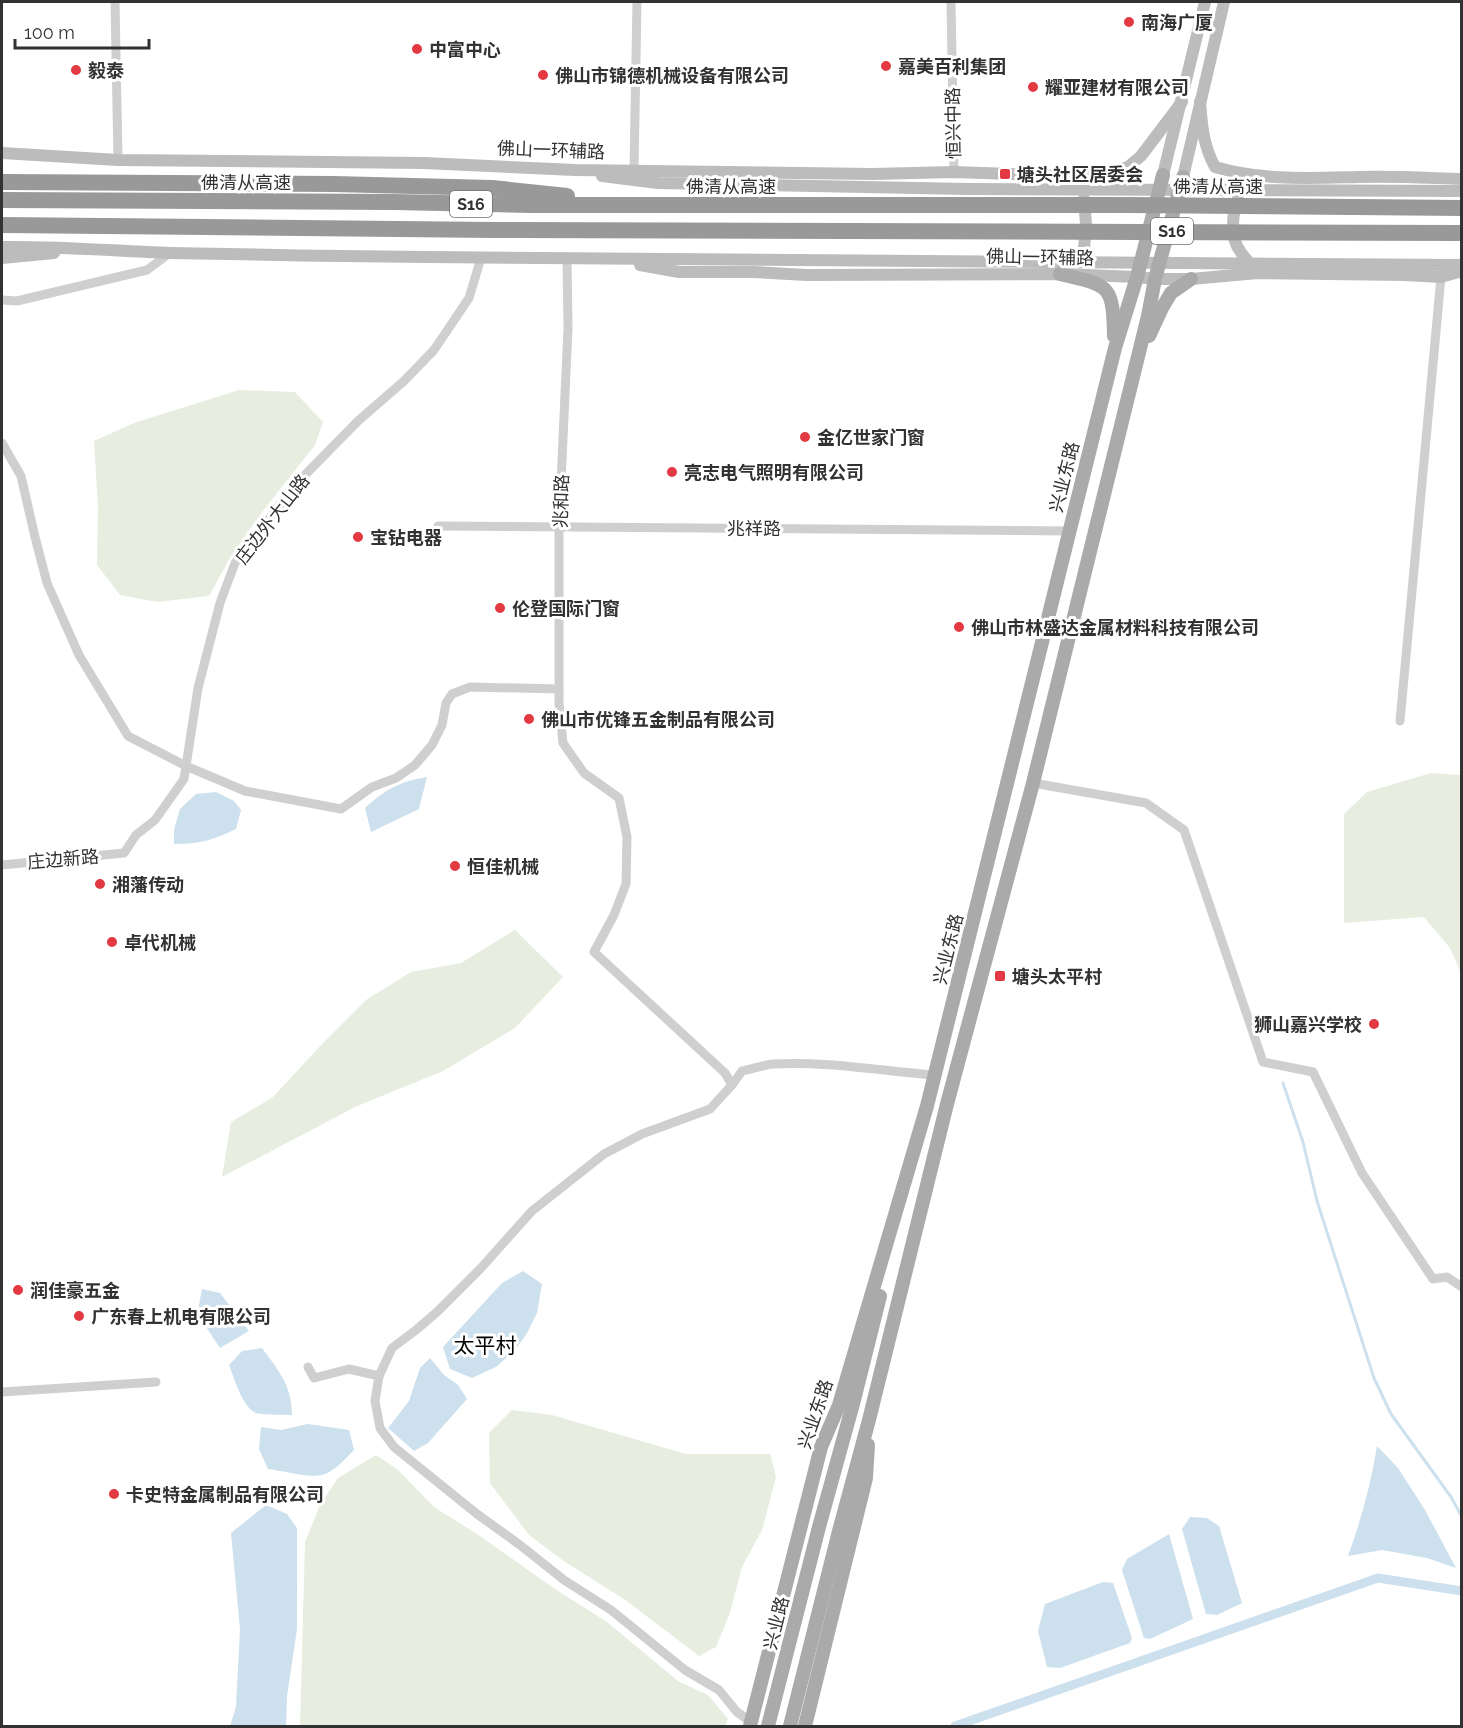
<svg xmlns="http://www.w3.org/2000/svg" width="1463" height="1728" font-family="Raleway,'Noto Sans SC',sans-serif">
<rect width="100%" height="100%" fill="#fff"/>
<g fill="#e7eee0">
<polygon points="239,390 295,392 323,422 315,445 263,511 231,556 209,596 157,602 120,595 97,565 98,507 94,441 134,423"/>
<polygon points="1431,773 1461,775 1461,973 1450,948 1424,917 1344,923 1344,814 1367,792"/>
<polygon points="515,930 563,977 515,1028 443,1071 355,1107 222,1177 231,1122 272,1098 323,1043 366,1000 411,972 461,963"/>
<polygon points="512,1410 552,1415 686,1454 770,1454 776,1477 762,1530 742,1567 730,1613 716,1647 699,1656 624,1599 565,1562 529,1535 490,1483 489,1433"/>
<polygon points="376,1455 397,1469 434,1507 480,1536 555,1589 607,1622 678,1681 708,1695 728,1719 725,1726 300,1726 305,1542 320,1505 338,1478"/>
</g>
<g fill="#cde0ed">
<path d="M427 777 419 809 371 832 365 808C384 790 401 781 427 777Z"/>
<path d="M216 792 234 801 241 810 236 829C214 840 199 844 174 844V830L180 809 196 794Z"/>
<polygon points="523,1271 542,1284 537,1313 526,1335 514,1351 496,1367 472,1378 450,1369 443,1347 502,1283"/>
<polygon points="202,1289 220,1293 249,1331 220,1348 208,1330 198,1310"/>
<path d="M262 1348C279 1371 292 1386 292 1415 283 1414 260 1416 254 1412 242 1405 234 1378 229 1365L242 1351Z"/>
<polygon points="430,1358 444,1375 458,1385 467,1399 428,1443 414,1451 388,1428 409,1401 420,1368"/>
<path d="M308 1424 349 1430 354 1450C345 1459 334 1472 322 1475 308 1478 284 1471 268 1469L259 1449 261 1427 281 1430Z"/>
<path d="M1377 1446 1398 1468 1425 1510 1456 1568 1427 1558 1382 1550 1348 1556C1361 1520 1371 1484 1377 1446Z"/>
<polygon points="266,1505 287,1514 297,1528 297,1629 287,1696 286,1726 230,1726 236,1707 240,1629 231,1533"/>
<polygon points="1190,1517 1207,1518 1219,1526 1242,1603 1217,1615 1206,1614 1182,1529"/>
<polygon points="1169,1534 1193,1619 1150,1639 1144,1638 1122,1570 1127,1559"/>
<polygon points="1103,1582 1113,1583 1132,1638 1130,1643 1060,1668 1047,1667 1038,1631 1045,1604"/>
</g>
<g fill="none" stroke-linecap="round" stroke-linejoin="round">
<polyline stroke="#cde0ed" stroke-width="3" points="1283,1083 1303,1142 1317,1201 1374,1378 1391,1414 1451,1497 1462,1517"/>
<polyline stroke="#cde0ed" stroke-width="9" points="955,1726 1378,1578 1462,1591"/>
<g stroke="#cfcfcf" stroke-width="9">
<polyline points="115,2 118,160"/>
<polyline points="951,2 954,172"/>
<polyline points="634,170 637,2"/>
<polyline points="567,258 568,328 559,527 559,703 563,743 584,773 619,798 627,837 626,884 614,915 594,952 725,1073 732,1085"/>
<polyline points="2,300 17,301 147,270 170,253"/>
<polyline points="2,443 21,476 35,537 47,583 79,655 128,736 186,766 245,791 341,809 372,787 396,778 415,765 432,745 442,725 446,703 452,694 470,687 559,689"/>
<polyline points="438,526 1070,531"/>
<polyline points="1400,721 1441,277"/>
<polyline points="1033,783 1146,803 1184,830 1263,1062 1313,1072 1362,1173 1433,1279 1447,1277 1462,1287"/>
<polyline points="2,865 124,853 136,835 155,820 184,779 198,688 220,603 235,563 296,484 358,421 404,381 434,350 469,298 481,258"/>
<polyline points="308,1367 314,1378 349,1369 379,1376"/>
<polyline points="2,1392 156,1382"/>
<path d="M751 1722 737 1712 719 1690 685 1670 611 1610 564 1580 520 1545 477 1514 394 1447 380 1428 375 1401 379 1376 392 1348 416 1330 437 1312 481 1268 532 1211 604 1154 642 1134 710 1109 732 1085 742 1071C752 1069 763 1065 773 1064 827 1061 881 1071 934 1075"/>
</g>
<g stroke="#bcbcbc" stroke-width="12">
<path d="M1200 102C1202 126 1203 145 1215 167 1263 181 1311 178 1360 177 1394 176 1428 178 1462 179"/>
<polyline points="2,153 118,160 424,163 575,170 872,174 954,172 1069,176 1106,173 1128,167 1141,156 1182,102"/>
<polyline points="1163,175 1205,2"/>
<polyline points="602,176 658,183 967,189 1462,191"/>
<polyline points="1183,177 1224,2"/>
<path d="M1238 199C1232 214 1230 237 1240 251 1243 256 1248 261 1252 266"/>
<path d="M2 247C58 246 114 251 170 253 256 255 341 256 427 257 772 261 1117 262 1462 265"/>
<polyline points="2,258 54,253"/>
<polyline points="640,265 679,272 754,272 806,275 1060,274 1137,277 1155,279 1191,279 1258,273 1404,275 1441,277 1462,271"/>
<polyline points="1069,265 1084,249 1086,224 1084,199"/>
</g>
<g stroke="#aaa" stroke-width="14">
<path d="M1060 274C1109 286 1113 283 1114 336"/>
<polyline points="1149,336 1162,308 1171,293 1191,279"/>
<polyline points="750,1726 821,1447 839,1405 927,1106 1115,348 1137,277 1163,175"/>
<polyline points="768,1726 819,1527 853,1404 880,1296"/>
<polyline points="790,1726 839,1531 869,1420 947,1104 1033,783 1148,316 1155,279 1183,177"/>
<polyline points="805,1726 866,1478 868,1445"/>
</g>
<g stroke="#999" stroke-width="16">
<polyline points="2,182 334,184 492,188 567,196"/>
<polyline points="2,200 394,202 532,205 1131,205 1462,208"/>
<polyline points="2,225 494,230 1462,233"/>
</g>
</g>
<g fill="#e33942" stroke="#fff" stroke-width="2">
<circle cx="1129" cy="22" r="6"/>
<circle cx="417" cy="49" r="6"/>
<circle cx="886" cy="66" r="6"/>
<circle cx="76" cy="70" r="6"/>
<circle cx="543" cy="75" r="6"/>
<circle cx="1033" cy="87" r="6"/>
<rect x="999" y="168" width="12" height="12" rx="3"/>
<circle cx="805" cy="437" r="6"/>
<circle cx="672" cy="472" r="6"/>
<circle cx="358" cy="537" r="6"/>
<circle cx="500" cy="608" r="6"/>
<circle cx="959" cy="627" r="6"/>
<circle cx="529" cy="719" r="6"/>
<circle cx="455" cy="866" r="6"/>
<circle cx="100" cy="884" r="6"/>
<circle cx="112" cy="942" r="6"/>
<rect x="994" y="970" width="12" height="12" rx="3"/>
<circle cx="1374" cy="1024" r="6"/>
<circle cx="18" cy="1290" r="6"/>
<circle cx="79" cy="1316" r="6"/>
<circle cx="114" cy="1494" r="6"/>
</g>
<g text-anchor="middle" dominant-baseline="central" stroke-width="6" stroke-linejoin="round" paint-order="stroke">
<g fill="#fff" stroke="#707070" stroke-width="1.5">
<rect x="450" y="191" width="42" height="26" rx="4.5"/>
<rect x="1151" y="218" width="42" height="26" rx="4.5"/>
</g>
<g font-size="16" font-weight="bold" fill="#323232">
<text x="471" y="204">S16</text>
<text x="1172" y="231">S16</text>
</g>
<g font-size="18" font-weight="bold" fill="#323232" stroke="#fff" text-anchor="start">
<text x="1141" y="22">南海广厦</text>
<text x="429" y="49">中富中心</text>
<text x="898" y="66">嘉美百利集团</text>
<text x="88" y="70">毅泰</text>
<text x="555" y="75">佛山市锦德机械设备有限公司</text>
<text x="1045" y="87">耀亚建材有限公司</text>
<text x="1017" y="174">塘头社区居委会</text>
<text x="817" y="437">金亿世家门窗</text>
<text x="684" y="472">亮志电气照明有限公司</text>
<text x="370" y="537">宝钻电器</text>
<text x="512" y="608">伦登国际门窗</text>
<text x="971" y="627">佛山市林盛达金属材料科技有限公司</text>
<text x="541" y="719">佛山市优锋五金制品有限公司</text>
<text x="467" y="866">恒佳机械</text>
<text x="112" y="884">湘藩传动</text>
<text x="124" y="942">卓代机械</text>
<text x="1012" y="976">塘头太平村</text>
<text x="1362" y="1024" text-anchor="end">狮山嘉兴学校</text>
<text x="30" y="1290">润佳豪五金</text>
<text x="91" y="1316">广东春上机电有限公司</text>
<text x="126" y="1494">卡史特金属制品有限公司</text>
</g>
<g font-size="18" fill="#323232" stroke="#fff">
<text transform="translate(953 123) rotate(-91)">恒兴中路</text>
<text transform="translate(551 150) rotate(2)">佛山一环辅路</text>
<text x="246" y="182">佛清从高速</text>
<text x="731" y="186">佛清从高速</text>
<text x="1218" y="186">佛清从高速</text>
<text transform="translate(1040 257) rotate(1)">佛山一环辅路</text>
<text transform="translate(1064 477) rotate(-76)">兴业东路</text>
<text transform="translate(561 501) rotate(-88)">兆和路</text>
<text transform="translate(272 519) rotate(-52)">庄边外大山路</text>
<text x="754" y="528">兆祥路</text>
<text transform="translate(63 859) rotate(-5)">庄边新路</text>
<text transform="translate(948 949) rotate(-76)">兴业东路</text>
<text transform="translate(815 1414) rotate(-71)">兴业东路</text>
<text transform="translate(776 1623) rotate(-76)">兴业路</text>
</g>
<g font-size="21" fill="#000" stroke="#fff">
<text x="485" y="1345">太平村</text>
</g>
</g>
<rect width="1463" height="1728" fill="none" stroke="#323232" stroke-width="6"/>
<path d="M15 39v9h134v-9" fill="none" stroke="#323232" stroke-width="3"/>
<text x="24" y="39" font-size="18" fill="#323232" stroke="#ffffff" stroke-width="4.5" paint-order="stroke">100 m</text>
</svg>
